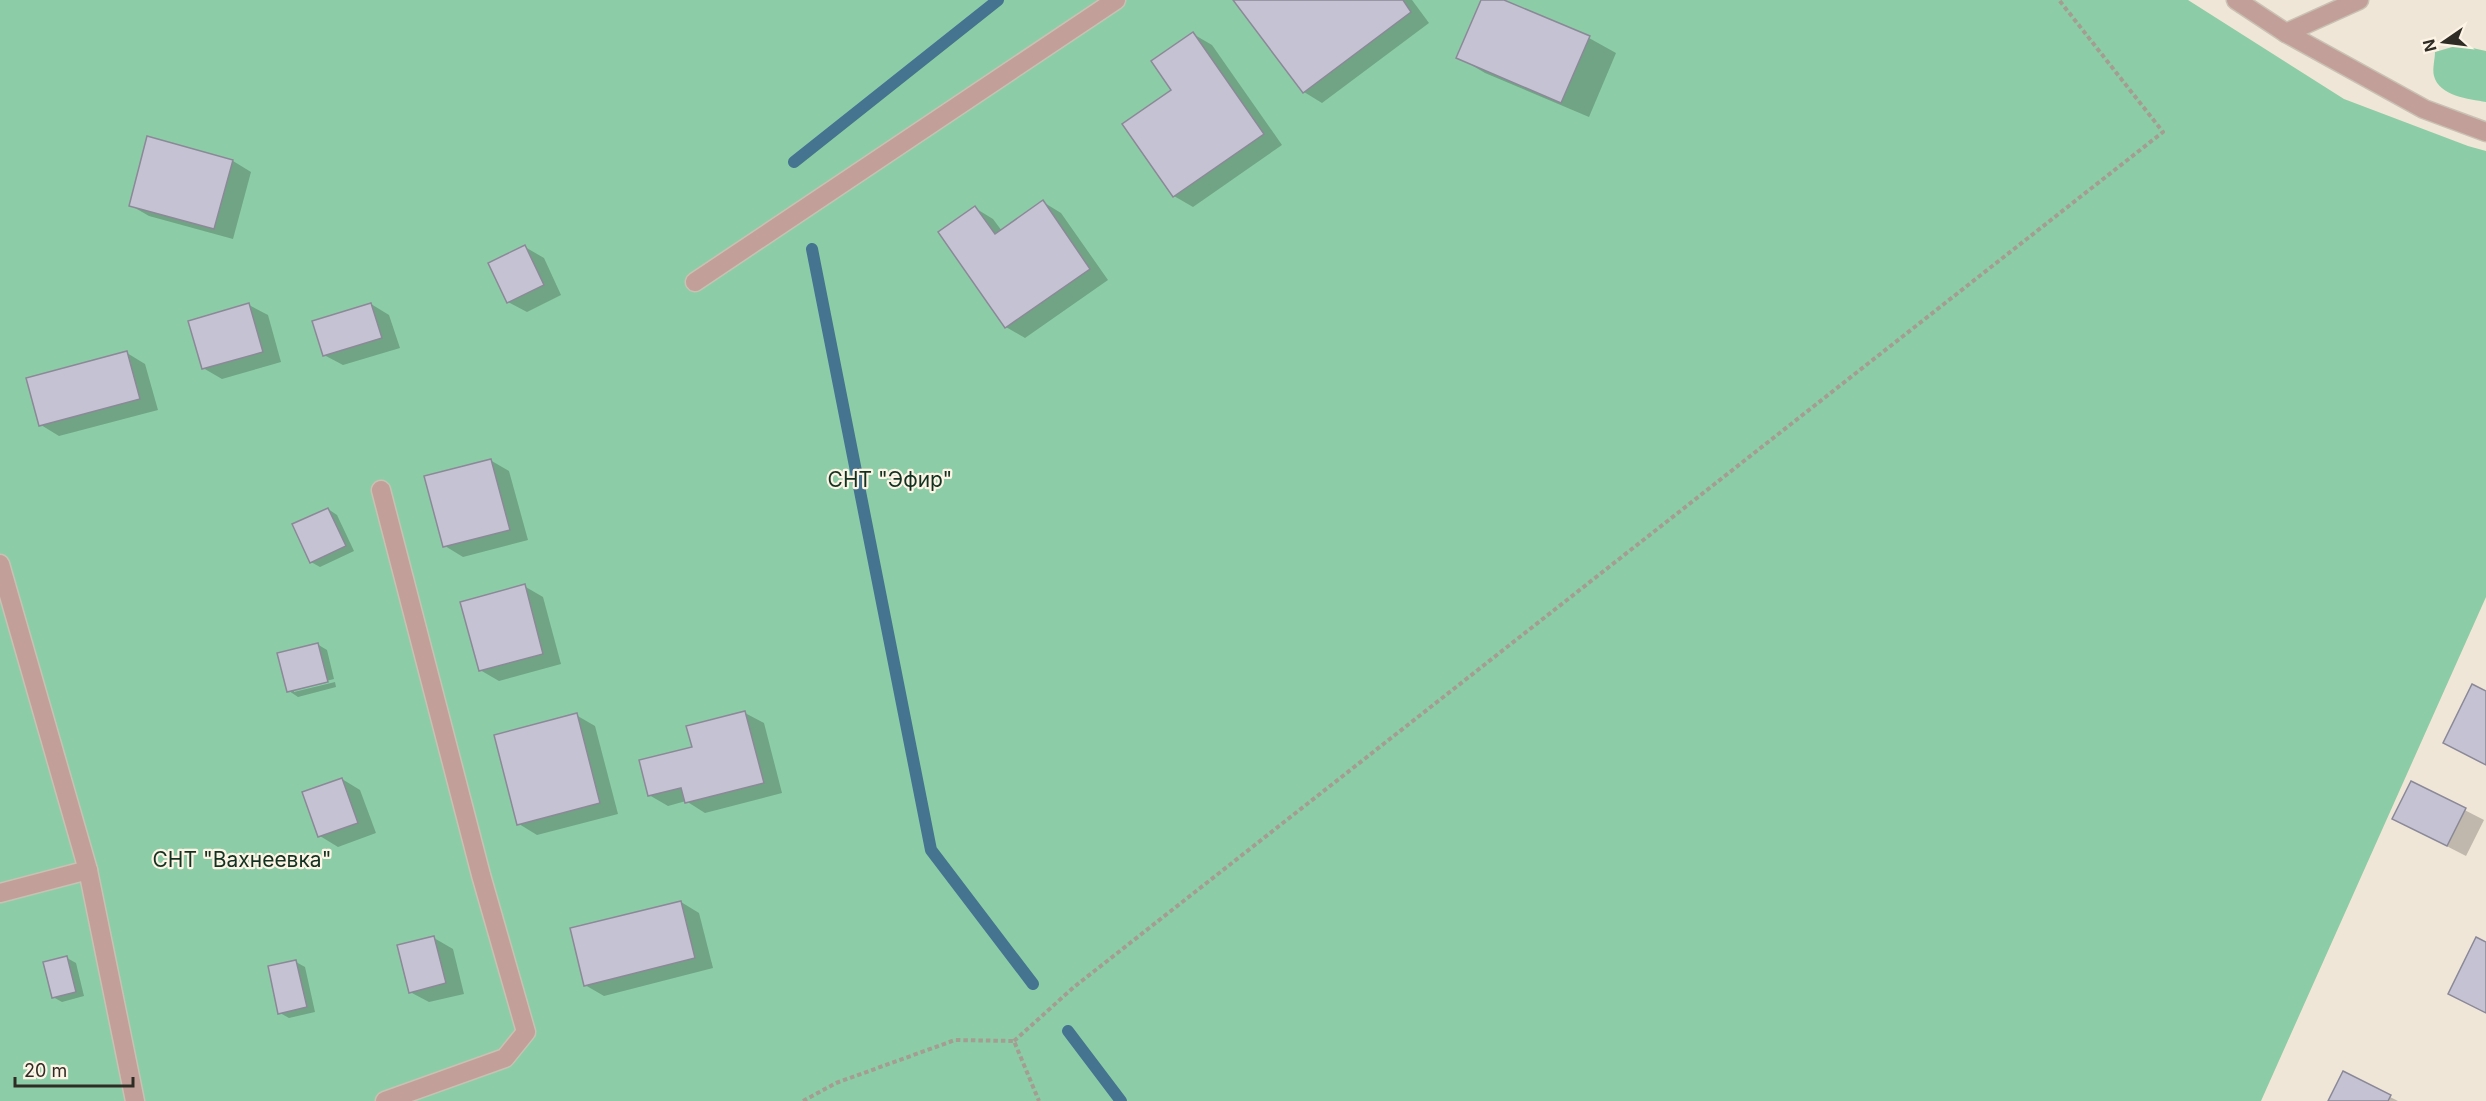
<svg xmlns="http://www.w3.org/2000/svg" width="2486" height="1101" font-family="Inter,sans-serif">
<rect width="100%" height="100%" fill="#f0e6d7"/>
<g fill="#8ccda7">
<polygon points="0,0 2188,0 2344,99 2468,146 2486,151 2486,597 2261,1101 0,1101"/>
<path d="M2459 45 2486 51V102C2469 99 2439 96 2434 76 2432 69 2435 59 2435 52Z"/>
</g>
<g fill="#0003">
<polygon points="1235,0 1412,0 1429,23 1322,103 1304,92"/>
<polygon points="1483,0 1500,0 1589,38 1616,53 1589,117 1485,73 1458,57"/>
<polygon points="1193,34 1212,45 1282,145 1193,207 1174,196 1173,90"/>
<polygon points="233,161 251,172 233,239 149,216 130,205"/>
<polygon points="1043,202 1061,213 1108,280 1025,338 1006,327 975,208 993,219 1002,231"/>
<polygon points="525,247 544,258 561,295 527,312 508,302"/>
<polygon points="371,304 389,315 400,348 343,365 324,355"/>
<polygon points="249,305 268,315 281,362 222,379 203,368"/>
<polygon points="127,353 145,364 158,410 59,436 41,425"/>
<polygon points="490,460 509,471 528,540 463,557 445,546"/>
<polygon points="328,509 337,515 354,551 320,567 311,562"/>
<polygon points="524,586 543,597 561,664 499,681 480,670"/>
<polygon points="317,644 327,650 334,679 294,689 294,692 335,682 336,687 298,697 289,691"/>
<polygon points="745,713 764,723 782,793 705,813 686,801 668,806 649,795 693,748"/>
<polygon points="576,715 595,726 618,814 537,835 519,824"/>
<polygon points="342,779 360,790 376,833 338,847 320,836"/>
<polygon points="2412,783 2484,820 2466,856 2394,819"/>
<polygon points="681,902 699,913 713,968 604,996 585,985"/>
<polygon points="434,938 453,949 464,994 429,1002 410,992"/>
<polygon points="67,958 76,963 84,996 62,1002 53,997"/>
<polygon points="296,962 305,967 315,1012 289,1018 280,1013"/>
<polygon points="2344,1073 2390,1097 2398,1101 2330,1101"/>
</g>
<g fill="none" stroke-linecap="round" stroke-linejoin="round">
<g stroke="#447490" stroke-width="12">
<polyline points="794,162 998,0"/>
<polyline points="812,249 931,850 1033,984"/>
<polyline points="1068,1031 1121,1101"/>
</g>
</g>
<g fill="#c5c3d3" stroke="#8b8998" stroke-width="1.5">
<polygon points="1233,0 1403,0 1411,12 1303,93"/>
<polygon points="1481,0 1504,0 1590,36 1561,103 1456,58"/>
<polygon points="1193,32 1264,134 1173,197 1122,124 1171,90 1151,61"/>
<polygon points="147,136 233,160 214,229 129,206"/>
<polygon points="1043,200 1090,269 1005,328 938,232 975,206 995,234"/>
<polygon points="525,245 544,285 507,303 488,263"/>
<polygon points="249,303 263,352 202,369 188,321"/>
<polygon points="371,303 382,338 323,356 312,321"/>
<polygon points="127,351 140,399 39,426 26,378"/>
<polygon points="491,459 510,530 443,547 424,476"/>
<polygon points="328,508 346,546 310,563 292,524"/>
<polygon points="525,584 543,654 479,671 460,602"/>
<polygon points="318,643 328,682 287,692 277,653"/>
<polygon points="2472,684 2486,691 2486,765 2443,743"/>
<polygon points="745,711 764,783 685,803 681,788 648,796 639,760 692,747 686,726"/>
<polygon points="577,713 600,803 517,825 494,735"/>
<polygon points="342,778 358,823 318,837 302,792"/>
<polygon points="2411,781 2466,808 2447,846 2392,819"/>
<polygon points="681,901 695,958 584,986 570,928"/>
<polygon points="434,936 446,983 409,993 397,945"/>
<polygon points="2476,937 2486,942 2486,1013 2448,994"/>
<polygon points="67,956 76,992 52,998 43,962"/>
<polygon points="296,960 307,1007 278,1014 268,966"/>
<polygon points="2343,1071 2391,1095 2388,1101 2328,1101"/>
</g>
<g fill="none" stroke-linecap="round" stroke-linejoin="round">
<g stroke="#c9c1b4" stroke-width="21">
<g id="minor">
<polyline points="2236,0 2286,33 2424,109 2486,132"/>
<polyline points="2286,33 2359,0"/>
<polyline points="695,282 1116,0"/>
<polyline points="381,490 481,875 526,1032 505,1058 385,1101"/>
<polyline points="0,564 88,870 0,893"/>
<polyline points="88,870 135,1101"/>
</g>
</g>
<g stroke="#a49d91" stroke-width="4" stroke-dasharray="4.5 3" stroke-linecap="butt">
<polyline points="1014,1041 1074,987 2163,132 2059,0"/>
<polyline points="803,1101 836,1083 955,1040 1014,1041 1039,1101"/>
</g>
<use href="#minor" stroke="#c2a099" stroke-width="18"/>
</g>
<g text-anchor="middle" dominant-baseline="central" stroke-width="4.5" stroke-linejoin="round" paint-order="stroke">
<g font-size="21" fill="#123221" stroke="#fdf4e5">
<text x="890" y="479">СНТ "Эфир"</text>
<text x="242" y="859">СНТ "Вахнеевка"</text>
</g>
</g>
<g transform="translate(2444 42) rotate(256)" stroke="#fdf4e5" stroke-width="4.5" paint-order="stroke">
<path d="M0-4.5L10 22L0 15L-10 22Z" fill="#2f2c26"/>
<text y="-9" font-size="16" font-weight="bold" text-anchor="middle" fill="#2f2c26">N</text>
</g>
<path d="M15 1077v9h118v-9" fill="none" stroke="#2f2c26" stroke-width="3"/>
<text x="24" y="1077" font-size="18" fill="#2f2c26" stroke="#fdf4e5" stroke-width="4.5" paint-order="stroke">20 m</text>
</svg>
